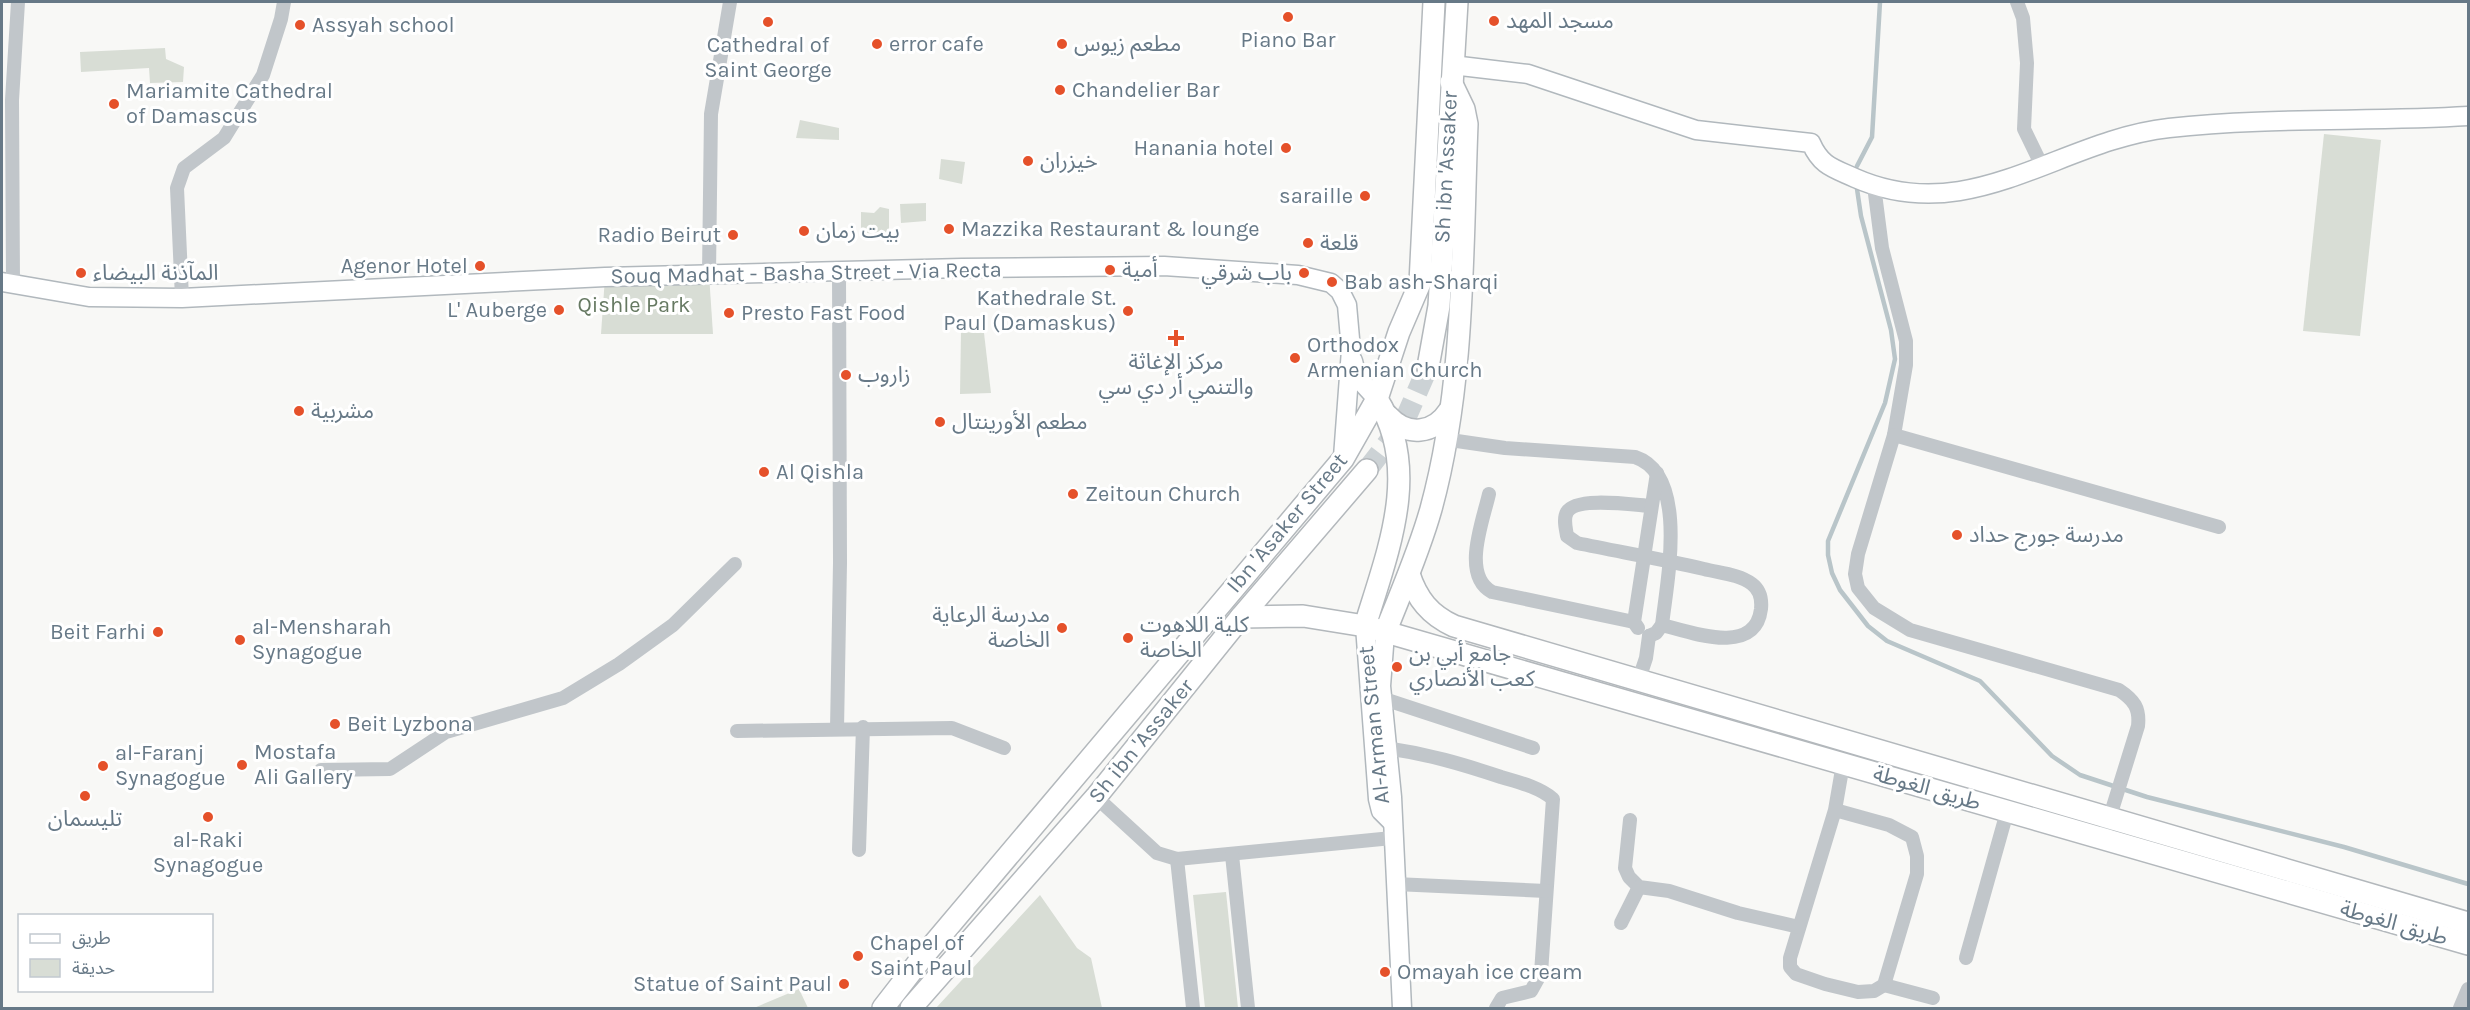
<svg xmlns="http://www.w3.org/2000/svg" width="2470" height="1010" font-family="Karla,'Noto Sans Arabic',sans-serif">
<rect width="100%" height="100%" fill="#f8f8f6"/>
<g fill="#d8ddd5">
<polygon points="165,48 166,59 184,67 183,82 150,83 149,68 81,72 80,52"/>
<polygon points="800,120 839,128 839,140 796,138"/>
<polygon points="2324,134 2381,140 2360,336 2303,331"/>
<polygon points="941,159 965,162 962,184 939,179"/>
<polygon points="926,203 926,221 901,223 900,204"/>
<polygon points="880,207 889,209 889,235 861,236 861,212 874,213"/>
<polygon points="709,274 713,334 601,334 605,277"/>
<polygon points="961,332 984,333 991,393 960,394"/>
<polygon points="1226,892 1238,1008 1205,1008 1193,895"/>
<polygon points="1040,895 1077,948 1091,958 1102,1008 936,1008"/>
<polygon points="799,989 808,1008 754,1008"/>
</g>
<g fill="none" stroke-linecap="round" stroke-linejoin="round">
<g stroke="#b9c5c9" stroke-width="4.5">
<polyline points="1857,166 1872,137 1880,2"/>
<polyline points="1857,189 1861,216 1891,330 1895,359 1885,403 1828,541 1828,555 1832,573 1840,590 1868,626 1887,641 1980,681 2052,756 2080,775 2147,797 2344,847 2468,884"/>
</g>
<polyline stroke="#ccd2d5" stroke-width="21" stroke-dasharray="21 10" stroke-linecap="butt" points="1367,470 1404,422 1428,367"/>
<g stroke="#b1b8bd" stroke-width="21">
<g id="secondary">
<path d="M1452 65 1528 74 1696 130 1811 143C1821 166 1833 168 1855 178 1971 229 2059 140 2169 128 2269 117 2369 122 2468 116"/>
<polyline points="2,282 89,297 182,298 605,277 962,268 1164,266 1298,275 1331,283 1340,291 1347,305 1351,350 1343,457"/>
<polyline points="1353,361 1357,377 1377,399"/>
<polyline points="1365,626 1378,799 1381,811 1391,821"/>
<polyline points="1385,633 1381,686 1392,797 1402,1008"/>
</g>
</g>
<g stroke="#b3b8bc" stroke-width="24">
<g id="primary">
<polyline points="1428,367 1439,306 1457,2"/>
<path d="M1388 416C1407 437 1434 434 1449 411"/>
<path d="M1409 574C1417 599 1430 615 1454 626L2468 923"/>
<polyline points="1241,617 1303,616 1365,626 2468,944"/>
<path d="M1365 626C1387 553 1422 470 1377 399"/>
<path d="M1385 633C1401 592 1419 552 1431 509 1465 385 1462 252 1467 124L1464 109 1451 82"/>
<polyline points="883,1008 921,959 1343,459 1377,399 1399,332 1420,283 1434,2"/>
<polyline points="911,1008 1096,797 1241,617 1367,470"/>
</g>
</g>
<g stroke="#c1c6ca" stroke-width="14">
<polyline points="2017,2 2023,18 2027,63 2024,129 2043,168"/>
<path d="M1874 186 1882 248 1906 341V365L1894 435 1858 554 1855 574 1858 588 1874 608 1910 630 2119 690C2134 700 2140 708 2138 726L2107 826"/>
<polyline points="709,274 711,114 730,2"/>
<polyline points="13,283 12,100 18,2"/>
<polyline points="182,298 177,188 184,168 224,138 263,75 281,19 284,2"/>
<polyline points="1894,435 2219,527"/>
<path d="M1457 441 1505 448 1635 457C1689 475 1667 581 1662 625L1656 633 1649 636"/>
<path d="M1489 494C1483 521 1461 575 1492 592L1634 622"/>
<path d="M1651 506C1634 505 1576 496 1567 512 1563 519 1566 529 1567 536L1577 543C1620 552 1662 559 1704 569 1719 573 1739 574 1752 584 1760 590 1762 599 1761 609 1755 657 1690 632 1662 625"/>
<polyline points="1638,628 1634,622 1657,473"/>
<polyline points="1638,682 1646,658 1649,636"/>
<polyline points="1381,698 1533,748"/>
<polyline points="837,729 840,563 839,271"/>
<polyline points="737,731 952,728 1004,748"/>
<path d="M1386 748C1428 754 1462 764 1501 777 1518 782 1539 787 1553 799L1541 973 1531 991 1502 998 1496 1008"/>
<polyline points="321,770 390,769 446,732 563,698 619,664 673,625 735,564"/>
<polyline points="1096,797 1157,853 1177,859 1392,838"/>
<polyline points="1835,810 1790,958 1790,967 1796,974 1825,984 1858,992 1874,991 1884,985 1917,874 1917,856 1912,837 1889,825 1835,810 1843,764"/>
<polyline points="1630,820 1625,868 1629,877 1639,887 1669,891 1738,913 1799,927"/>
<polyline points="859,850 863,727"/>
<polyline points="1232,855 1248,1008"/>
<polyline points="1177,859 1193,1008"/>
<polyline points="1395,884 1546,891"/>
<polyline points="1621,923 1639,887"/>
<polyline points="1966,958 2007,812"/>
<polyline points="1884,985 1933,998"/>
<polyline points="2460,1008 2468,989"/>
</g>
<use href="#secondary" stroke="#fff" stroke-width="18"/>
<use href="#primary" stroke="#fff" stroke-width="21"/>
</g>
<g fill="#e5512a" stroke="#fff" stroke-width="2">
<circle cx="1288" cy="17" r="6"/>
<circle cx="1494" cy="21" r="6"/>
<circle cx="768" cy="22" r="6"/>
<circle cx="300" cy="25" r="6"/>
<circle cx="877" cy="44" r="6"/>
<circle cx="1062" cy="44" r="6"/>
<circle cx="1060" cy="90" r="6"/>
<circle cx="114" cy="104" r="6"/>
<circle cx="1286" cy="148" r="6"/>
<circle cx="1028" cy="161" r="6"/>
<circle cx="1365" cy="196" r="6"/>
<circle cx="949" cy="229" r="6"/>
<circle cx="804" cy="231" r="6"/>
<circle cx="733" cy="235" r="6"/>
<circle cx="1308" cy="243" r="6"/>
<circle cx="480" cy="266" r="6"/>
<circle cx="1110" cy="270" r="6"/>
<circle cx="81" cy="273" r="6"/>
<circle cx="1304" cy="273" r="6"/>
<circle cx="1332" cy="282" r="6"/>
<circle cx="559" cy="310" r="6"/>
<circle cx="1128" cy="311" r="6"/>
<circle cx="729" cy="313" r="6"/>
<path d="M1173 329h6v6h6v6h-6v6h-6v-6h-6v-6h6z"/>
<circle cx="1295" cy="358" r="6"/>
<circle cx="846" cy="375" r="6"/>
<circle cx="299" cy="411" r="6"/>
<circle cx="940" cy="422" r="6"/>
<circle cx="764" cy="472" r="6"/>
<circle cx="1073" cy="494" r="6"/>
<circle cx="1957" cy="535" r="6"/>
<circle cx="1062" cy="628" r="6"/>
<circle cx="158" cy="632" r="6"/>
<circle cx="1128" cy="638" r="6"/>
<circle cx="240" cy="640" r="6"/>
<circle cx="1397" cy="667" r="6"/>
<circle cx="335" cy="724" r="6"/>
<circle cx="242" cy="765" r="6"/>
<circle cx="103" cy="766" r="6"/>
<circle cx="85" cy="796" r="6"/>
<circle cx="208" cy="817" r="6"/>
<circle cx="858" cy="956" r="6"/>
<circle cx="1385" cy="972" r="6"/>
<circle cx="844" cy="984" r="6"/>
</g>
<g text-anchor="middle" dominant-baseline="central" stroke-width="6" stroke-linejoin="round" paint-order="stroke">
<g font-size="22" fill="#677987" stroke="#fff" text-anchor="start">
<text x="1506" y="21">مسجد المهد</text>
<text x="312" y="25">Assyah school</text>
<text x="1288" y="40" text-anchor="middle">Piano Bar</text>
<text x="889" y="44">error cafe</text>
<text x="1074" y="44">مطعم زيوس</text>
<text x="768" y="45" text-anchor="middle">Cathedral of<tspan x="768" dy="25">Saint George</tspan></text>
<text x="1072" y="90">Chandelier Bar</text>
<text x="126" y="91">Mariamite Cathedral<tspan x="126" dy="25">of Damascus</tspan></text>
<text x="1274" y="148" text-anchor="end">Hanania hotel</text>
<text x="1040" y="161">خيزران</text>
<text x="1353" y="196" text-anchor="end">saraille</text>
<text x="961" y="229">Mazzika Restaurant &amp; lounge</text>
<text x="816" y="231">بيت زمان</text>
<text x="721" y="235" text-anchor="end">Radio Beirut</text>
<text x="1320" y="243">قلعة</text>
<text x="468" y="266" text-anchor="end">Agenor Hotel</text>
<text x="1122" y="270">أمية</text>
<text x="93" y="273">المآذنة البيضاء</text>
<text x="1292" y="273" text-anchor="end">باب شرقي</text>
<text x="1344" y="282">Bab ash-Sharqi</text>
<text x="1116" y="298" text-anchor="end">Kathedrale St.<tspan x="1116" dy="25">Paul (Damaskus)</tspan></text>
<text x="547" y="310" text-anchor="end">L' Auberge</text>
<text x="741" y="313">Presto Fast Food</text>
<text x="1307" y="345">Orthodox<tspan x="1307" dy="25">Armenian Church</tspan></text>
<text x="1176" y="362" text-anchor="middle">مركز الإغاثة<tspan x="1176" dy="25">والتنمي أر دي سي</tspan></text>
<text x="858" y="375">زاروب</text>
<text x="311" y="411">مشربية</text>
<text x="952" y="422">مطعم الأورينتال</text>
<text x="776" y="472">Al Qishla</text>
<text x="1085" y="494">Zeitoun Church</text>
<text x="1969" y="535">مدرسة جورج حداد</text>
<text x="1050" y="615" text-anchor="end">مدرسة الرعاية<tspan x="1050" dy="25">الخاصة</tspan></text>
<text x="1140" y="625">كلية اللاهوت<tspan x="1140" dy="25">الخاصة</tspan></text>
<text x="252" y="627">al-Mensharah<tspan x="252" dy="25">Synagogue</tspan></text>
<text x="146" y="632" text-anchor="end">Beit Farhi</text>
<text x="1409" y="654">جامع أبي بن<tspan x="1409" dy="25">كعب الأنصاري</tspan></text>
<text x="347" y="724">Beit Lyzbona</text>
<text x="254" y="752">Mostafa<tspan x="254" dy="25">Ali Gallery</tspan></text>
<text x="115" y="753">al-Faranj<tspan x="115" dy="25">Synagogue</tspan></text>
<text x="85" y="819" text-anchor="middle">تليسمان</text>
<text x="208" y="840" text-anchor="middle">al-Raki<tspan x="208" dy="25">Synagogue</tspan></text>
<text x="870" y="943">Chapel of<tspan x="870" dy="25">Saint Paul</tspan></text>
<text x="1397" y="972">Omayah ice cream</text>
<text x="832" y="984" text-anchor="end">Statue of Saint Paul</text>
</g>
<g font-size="22" fill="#677987" stroke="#fff">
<text transform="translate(1446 167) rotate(-87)">Sh ibn 'Assaker</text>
<text transform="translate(806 273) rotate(-1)">Souq Madhat - Basha Street - Via Recta</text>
<text transform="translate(1287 523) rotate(-50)">Ibn 'Asaker Street</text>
<text transform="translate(1374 725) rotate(-96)">Al-Arman Street</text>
<text transform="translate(1141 741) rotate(-51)">Sh ibn 'Assaker</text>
<text transform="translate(1927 788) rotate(16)">طريق الغوطة</text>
<text transform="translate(2394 923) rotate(16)">طريق الغوطة</text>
</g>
<g font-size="22" fill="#667962" stroke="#fff">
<text x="634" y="305">Qishle Park</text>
</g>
</g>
<rect width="2470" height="1010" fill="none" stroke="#677987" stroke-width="6"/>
<rect x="18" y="914" width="195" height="78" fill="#ffffff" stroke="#c2c9cf" stroke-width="1.5"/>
<rect x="30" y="934" width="30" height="9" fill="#ffffff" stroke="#c2c9cf" stroke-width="1.5"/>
<text x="72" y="944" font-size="18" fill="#677987">طريق</text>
<rect x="30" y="959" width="30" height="18" fill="#d8ddd5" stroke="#c2c9cf" stroke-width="1.5"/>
<text x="72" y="974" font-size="18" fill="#677987">حديقة</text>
</svg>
